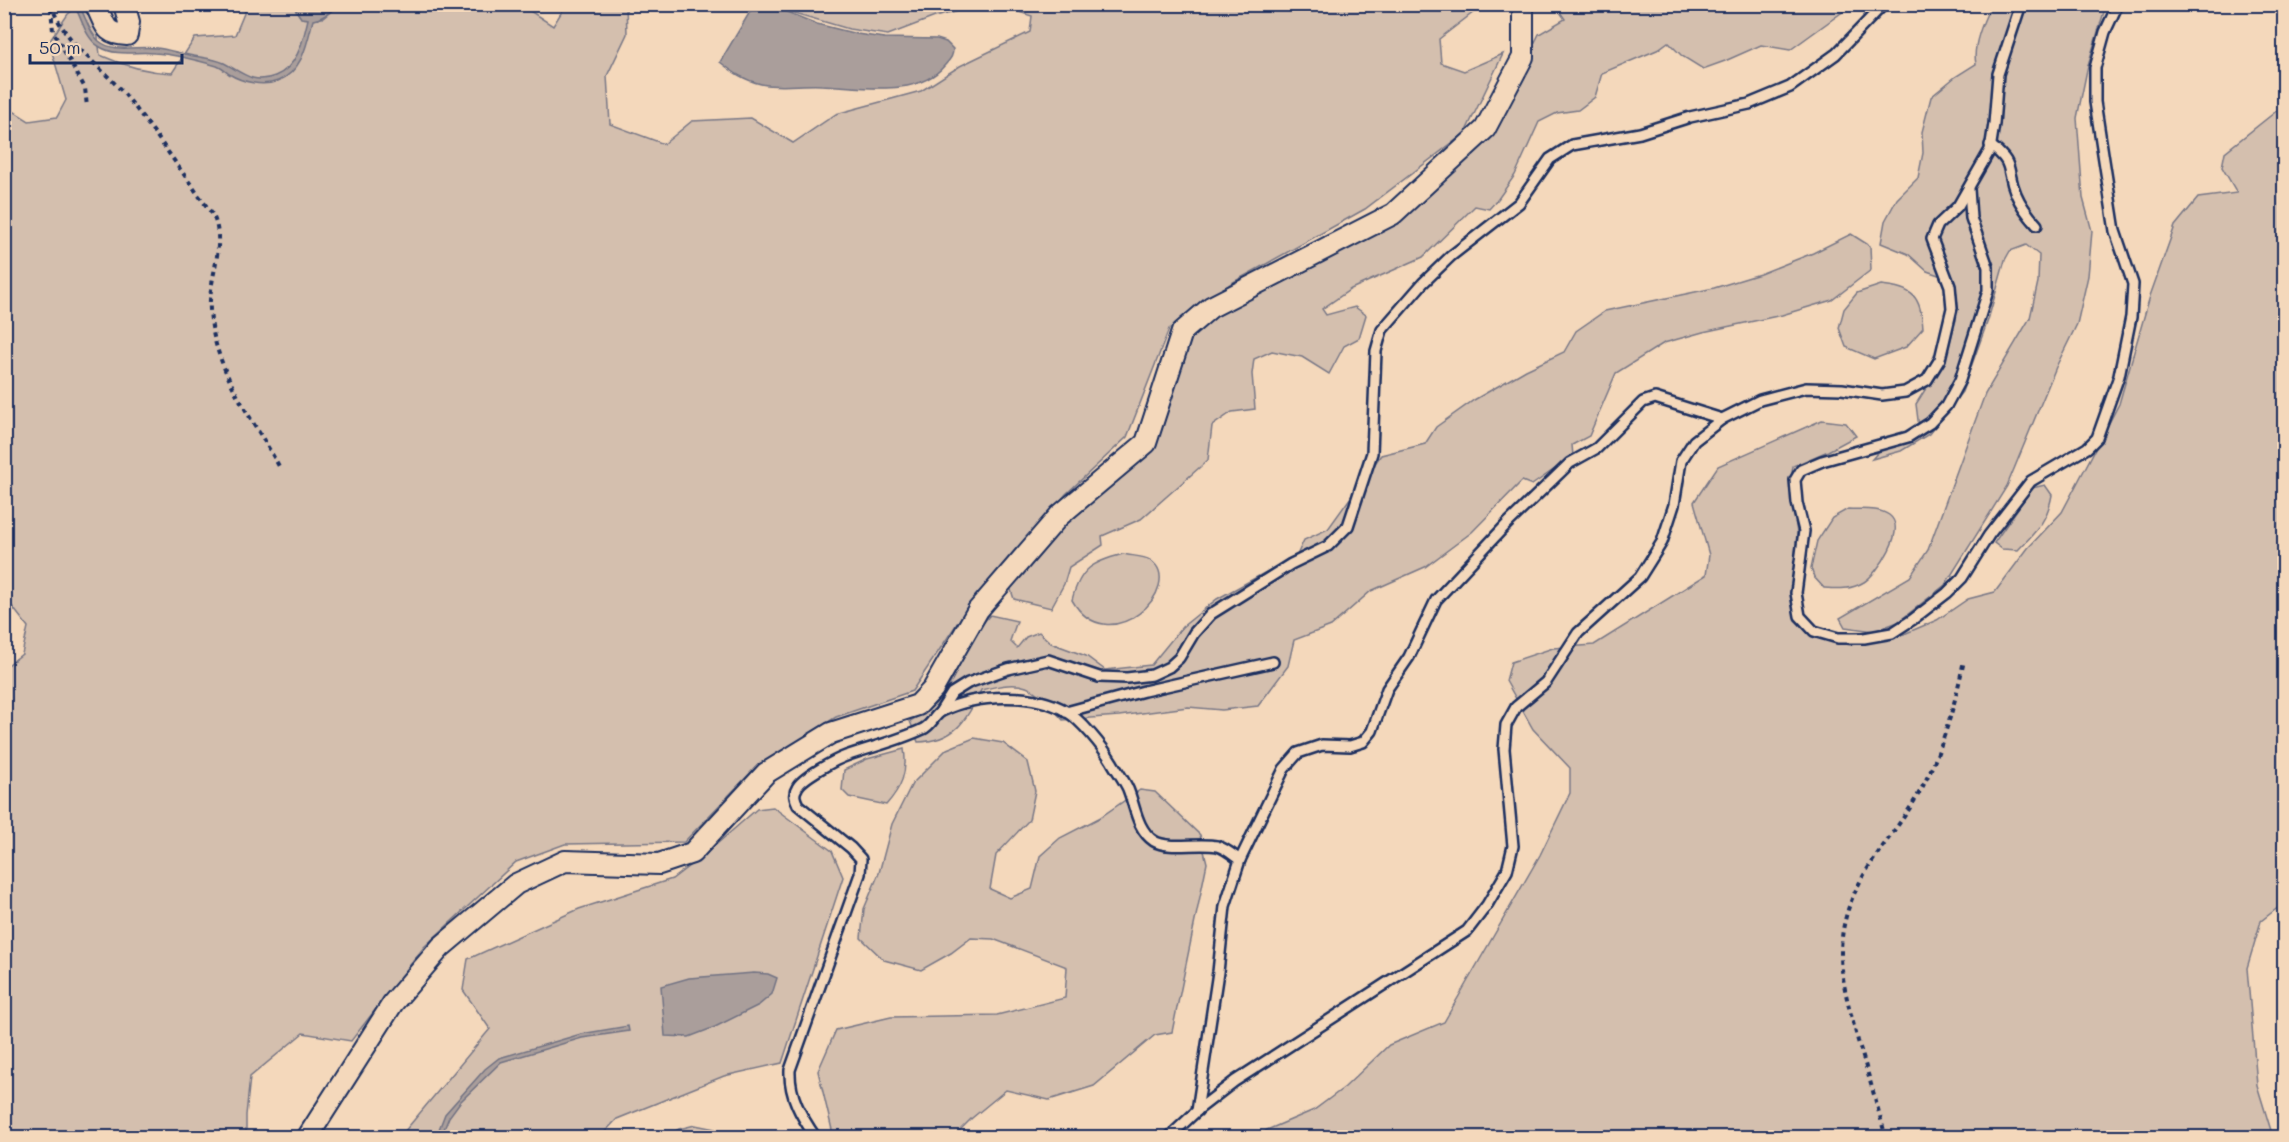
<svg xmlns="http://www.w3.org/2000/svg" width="2289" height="1142" font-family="Mali,sans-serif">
<rect width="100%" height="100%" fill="#f4d8bb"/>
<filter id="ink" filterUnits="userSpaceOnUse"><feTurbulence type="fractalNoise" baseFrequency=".0167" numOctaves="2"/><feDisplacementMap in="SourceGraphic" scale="12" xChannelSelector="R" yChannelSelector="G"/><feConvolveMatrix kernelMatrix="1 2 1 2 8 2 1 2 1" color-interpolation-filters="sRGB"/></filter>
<g filter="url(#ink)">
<g fill="#d4bfae" stroke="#787786" stroke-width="1.5">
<path d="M81 4 85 5 97 29 100 55C124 66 146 72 172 73L195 38 235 35 245 11 242 5H293L299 15 323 18 339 5H524V7L553 26 566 5H626L627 34 607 76 610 124 664 144 692 121 751 118 793 143 836 114 921 91 960 66 1030 32 1032 16 996 5H1483L1439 39 1441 63 1464 71 1503 54 1465 133 1365 209 1230 284 1169 329 1127 437 1066 494 968 607 912 691 836 717 755 768 684 842 565 844 516 862 424 947 351 1041 303 1033 250 1077 246 1115V1138L5 1137 4 668 22 654 28 627 11 605 4 604V105L29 121 57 117 66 100 49 42 68 14Z"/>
<polygon points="767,5 980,5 935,17 888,35 849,29"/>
<polygon points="1555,5 1852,5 1790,50 1761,45 1725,61 1703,69 1682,56 1668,42 1657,50 1602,73 1595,97 1578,110 1557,113 1539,122 1515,175 1498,199 1489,209 1475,206 1423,257 1351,289 1322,309 1326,315 1355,307 1366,315 1359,338 1344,346 1329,374 1302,357 1272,351 1254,359 1252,374 1255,409 1232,412 1212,426 1208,460 1141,519 1102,536 1103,545 1069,567 1064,584 1051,608 1014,599 1010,587 1048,535 1160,423 1170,402 1187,341 1202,322 1398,217 1491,131 1539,34 1565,19"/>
<path d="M1991 5H2106L2088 65 2077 118 2083 198 2092 231 2088 276 2077 324 2056 367 2007 486 1945 585 1898 622 1874 631 1845 627 1840 618 1910 577 1928 550 1985 394 2030 318 2038 282 2039 255 2026 245 2010 251 2005 260 1988 320 1962 392 1929 434 1901 451 1872 459 1880 450 1920 436 1916 404 1946 357 1956 320 1953 280 1927 271 1908 254 1881 243 1885 221 1897 199 1918 178 1923 153 1922 132 1931 97 1955 77 1976 64C1972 46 1983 21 1991 5Z"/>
<polygon points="2284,105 2284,903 2261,921 2247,968 2257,1085 2273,1137 1256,1138 1267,1130 1314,1110 1345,1087 1389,1045 1444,1022 1540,855 1570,793 1570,768 1533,729 1506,681 1511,662 1553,648 1594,645 1706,575 1709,555 1694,502 1718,466 1822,420 1846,423 1856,436 1828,451 1793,466 1790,486 1797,533 1792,591 1795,620 1816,637 1850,645 1897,637 1937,620 1968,599 1995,592 2028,548 2062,512 2119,404 2150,296 2175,226 2198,198 2237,193 2222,167 2225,152"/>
<path d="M1851 234 1870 246 1871 270 1832 300 1782 315 1703 332 1664 343 1616 373 1589 436 1572 445 1573 456 1532 485 1522 481 1472 532 1425 567 1371 591 1331 626 1294 640 1288 666 1258 706 1222 710 1188 707 1119 716 1063 720C1032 686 1028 678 981 690 967 720 955 741 918 742L910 721C954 699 951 675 973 637 977 629 984 622 990 615L1017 621 1010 641 1017 648 1026 637 1039 632 1051 643 1086 656 1105 670 1151 665 1182 627 1217 599 1297 555 1304 540 1328 529 1381 455 1425 444 1436 427 1474 400 1526 370 1564 352 1576 331 1605 311 1714 288 1760 274 1813 253Z"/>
<path d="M1881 285C1913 288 1921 296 1923 328L1906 347 1874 359 1846 347 1839 328 1844 309 1857 293Z"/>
<path d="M2045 485 2052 495C2047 522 2036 531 2018 550L2002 549 1994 543 2032 488Z"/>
<path d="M1848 509C1861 510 1878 507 1889 515 1908 529 1878 573 1864 582 1851 590 1838 589 1824 588L1814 577 1811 568 1817 541 1832 518Z"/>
<path d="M1123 554C1131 556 1144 556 1150 560 1188 585 1109 664 1072 600 1080 568 1093 562 1123 554Z"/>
<polygon points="974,738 1003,743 1028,762 1035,791 1029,820 996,855 990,889 1010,898 1032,889 1040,856 1060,838 1099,818 1140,790 1155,792 1200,835 1207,863 1172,1032 1155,1035 1094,1086 1049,1100 1006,1090 972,1118 953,1137 838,1137 833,1134 818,1071 836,1030 891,1017 997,1015 1065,998 1067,967 993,939 971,938 951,953 921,970 884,960 861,938 864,909 879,873 892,824 912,784 947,749"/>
<path d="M904 749C908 773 901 788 886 805L849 797 842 790 844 770 867 759Z"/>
<polygon points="773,807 832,851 843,877 782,1063 724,1076 617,1119 600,1137 399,1138 490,1029 463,990 468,959 579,909 672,879 710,850 757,809"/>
<polygon points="695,1125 715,1129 727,1137 665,1137 679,1129"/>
</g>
<g fill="#aa9e9b" stroke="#717283" stroke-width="1.5">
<path d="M74 5H79C85 15 89 33 99 41 115 54 138 45 157 48 166 49 175 52 184 54 196 57 213 58 224 63 241 72 253 85 275 76 298 67 303 40 308 19L301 18 293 5H338C330 11 323 19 313 20 307 43 303 71 278 81 263 87 242 82 229 74 225 71 222 68 217 66 200 61 173 54 154 53 136 51 117 57 100 47 85 39 82 18 74 5Z"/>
<path d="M754 5H769L817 24 857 34 884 38 937 39 946 42 953 49C953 57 950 59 945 65 917 99 860 86 821 85 802 84 779 88 761 84 744 80 734 73 720 62Z"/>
<polygon points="754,973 768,974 777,978 772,994 759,1005 715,1027 689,1037 665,1036 661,986 689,978"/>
<polygon points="628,1026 629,1031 582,1038 501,1062 460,1102 449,1117 441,1137 436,1137 445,1114 485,1069 499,1058 581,1034"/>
</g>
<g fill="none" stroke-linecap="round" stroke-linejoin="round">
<g stroke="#1b2f5e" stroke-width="14">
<g id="lane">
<path d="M1990 145C2016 165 2005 168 2016 194 2021 206 2028 215 2037 225"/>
<polyline points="1969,189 1971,218 1988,267 1988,291 1960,380 1946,406 1930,423 1908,437 1822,461 1801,470 1795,480 1797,503 1804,531 1796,593 1800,616 1814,631 1838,638 1864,638 1892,633 1912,620 1947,593 1962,578 1989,535 2031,481 2087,448 2097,438 2119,376 2131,317 2133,284 2115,231 2095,102 2095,68 2105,32 2118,4"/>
<polyline points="940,712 952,693 968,683 1008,669 1048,660 1099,677 1127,678 1152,675 1169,667 1179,658 1194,633 1211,614 1291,564 1328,546 1348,526 1372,453 1376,351 1382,330 1423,283 1451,256 1519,203 1550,159 1572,145 1640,133 1690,117 1749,104 1790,87 1836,54 1884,4"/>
<polyline points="1066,712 1144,691 1273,662"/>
<polyline points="1197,1111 1218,972 1225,906 1240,860 1284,769 1298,753 1322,745 1350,746 1363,742 1372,731 1387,689 1409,657 1436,600 1507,524 1570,463 1597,448 1643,402 1655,398 1722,419"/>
<path d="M816 1138C801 1116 789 1096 790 1070L860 874 861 859 851 848 798 805C795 799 793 794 797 788 801 778 835 760 846 756 871 747 898 741 923 729 932 725 934 715 942 711 976 694 1033 692 1066 711 1081 720 1103 747 1112 762 1117 771 1124 780 1128 789 1135 806 1137 830 1154 841 1168 850 1199 842 1217 846 1225 848 1233 855 1240 860"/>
<polyline points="1168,1138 1200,1108 1235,1081 1467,931 1487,905 1507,871 1513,846 1504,749 1506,725 1516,707 1546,682 1578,633 1640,577 1662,542 1674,505 1681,461 1694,441 1722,419 1760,400 1806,388 1842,389 1882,395 1905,392 1927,380 1940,359 1952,308 1950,286 1932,239 1938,225 1958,206 1990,150 1994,124 1998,74 2021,4"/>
</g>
</g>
<g stroke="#1b2f5e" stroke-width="24">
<g id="street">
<path d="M95 4C106 23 102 34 127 35L129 22 124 4"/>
<polyline points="307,1138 393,1003 441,947 516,884 565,861 659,864 692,853 766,773 831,733 918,705 933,689 978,610 1059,516 1146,443 1182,332 1211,307 1393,214 1485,129 1523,57 1523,4"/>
</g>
</g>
<g stroke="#1b2f5e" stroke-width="4" stroke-dasharray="4.5 4.5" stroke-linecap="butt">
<path d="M51 4C64 44 101 65 126 96 157 134 184 176 213 215 227 246 208 278 210 310 214 371 252 417 280 468"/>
<polyline points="51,8 53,31 85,88 87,107"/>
<path d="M1886 1138C1877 1105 1868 1073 1858 1041 1851 1014 1842 986 1841 957 1840 881 1892 845 1924 784 1944 744 1955 704 1964 660"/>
</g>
<use href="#lane" stroke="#f4d8bb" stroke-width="9"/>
<use href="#street" stroke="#f4d8bb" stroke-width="20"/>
</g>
</g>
<rect width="2289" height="1142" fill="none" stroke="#f4d8bb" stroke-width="24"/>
<rect x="12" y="12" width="2265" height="1118" fill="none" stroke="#1b2f5e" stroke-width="2" filter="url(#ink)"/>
<path d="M30 54v9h152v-9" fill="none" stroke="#1b2f5e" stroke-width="3"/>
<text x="39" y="54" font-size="18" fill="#1b2f5e" stroke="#f4d8bb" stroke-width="4.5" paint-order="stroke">50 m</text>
</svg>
